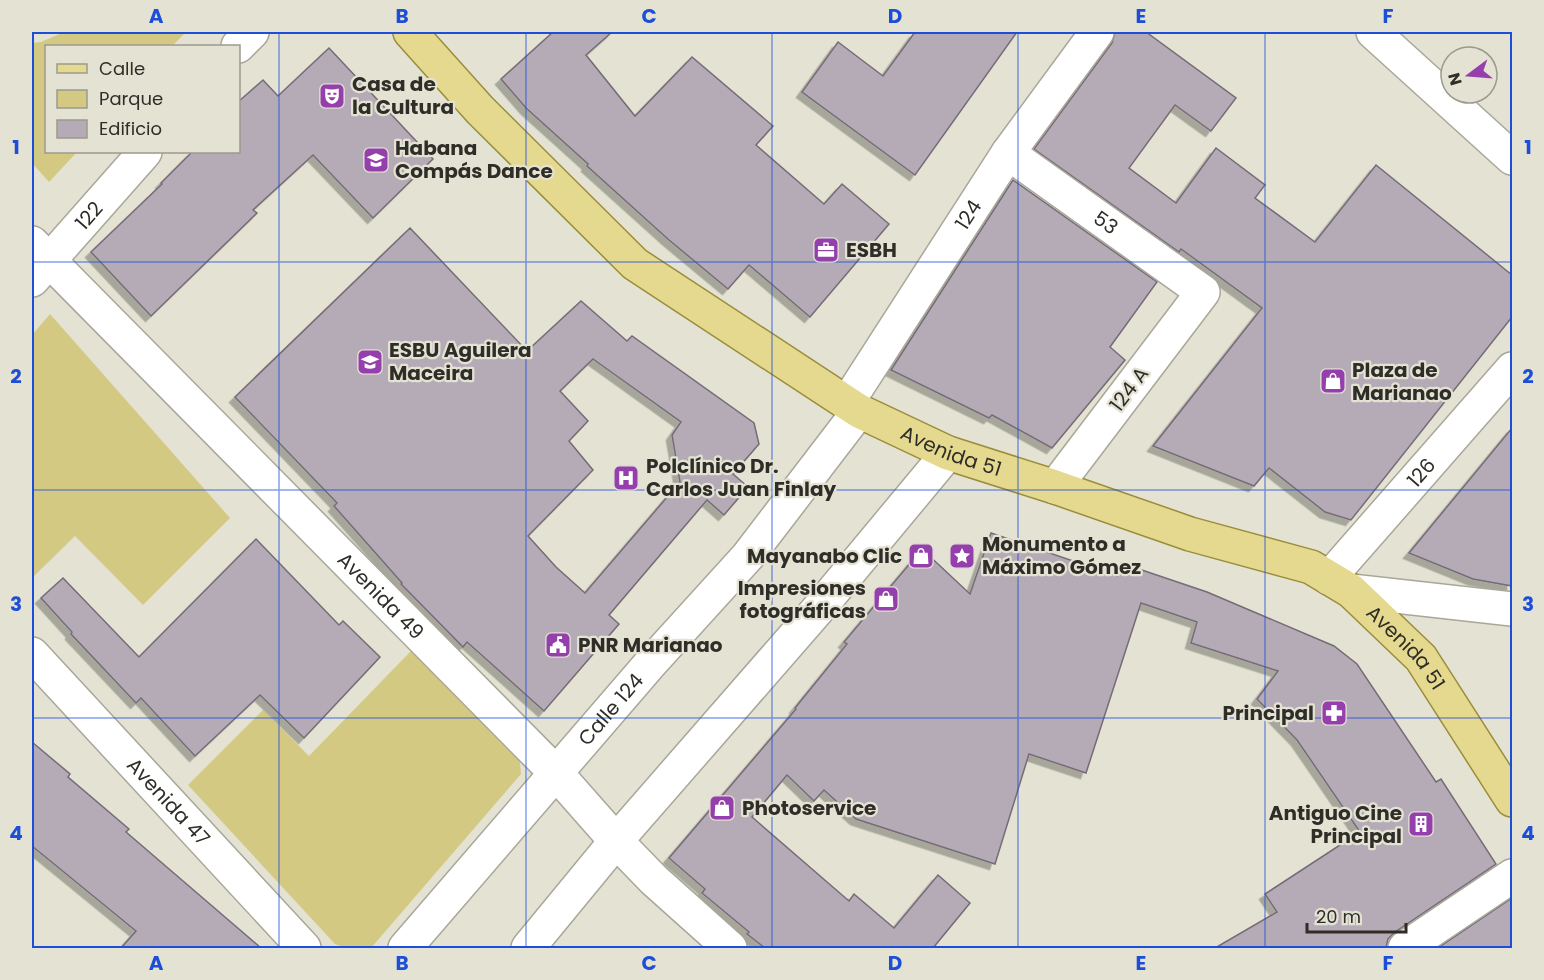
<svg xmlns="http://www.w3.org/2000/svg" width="1544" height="980" font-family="Poppins,sans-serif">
<defs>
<filter id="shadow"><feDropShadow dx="-5.5" dy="5.5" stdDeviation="0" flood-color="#0004"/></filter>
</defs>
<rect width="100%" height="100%" fill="#e4e2d3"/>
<g fill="#d4c983">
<polygon points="64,32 186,32 172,46 46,46 46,152 77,152 49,182 32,163 32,43 41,42"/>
<polygon points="50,314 230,518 143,605 75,536 32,578 32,335"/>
<polygon points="411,651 519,753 521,774 371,948 346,948 335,944 188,785 263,710 309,756"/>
</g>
<g fill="#b4abb7" stroke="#756c77" stroke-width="1.5" fill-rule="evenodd" filter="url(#shadow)">
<polygon points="553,32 612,32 586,55 635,116 692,57 773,126 756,145 824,204 842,184 889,224 810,317 749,265 728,289 669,240 587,166 588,164 526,108 501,79"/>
<polygon points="915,32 1017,32 915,175 802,92 838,42 883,76"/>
<polygon points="1115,32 1146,32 1236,98 1211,131 1175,105 1129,168 1176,203 1216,148 1265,185 1255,198 1315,242 1376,165 1512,275 1512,317 1351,520 1325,512 1269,468 1254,486 1153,446 1262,308 1181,249 1179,252 1034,149 1112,43"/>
<polygon points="329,48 433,159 373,218 313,155 253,210 257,213 151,316 91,252 162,184 161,183 192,152 238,152 238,102 263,80 278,96"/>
<polygon points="1013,180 1157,282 1110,347 1125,360 1052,448 992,415 989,418 891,370"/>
<path d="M410 228 527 351 581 301 627 341 632 336 754 423 759 444 733 474 748 487 724 515 707 500 609 615 619 624 544 711 467 642 463 647 401 584 402 583 334 506 337 503 235 397ZM593 359 681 422 672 435 680 482 585 593 556 567 528 536 593 470 569 441 588 421 560 391Z"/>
<polygon points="1512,428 1512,586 1473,579 1409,553"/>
<polygon points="991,533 1117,576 1121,563 1207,592 1334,646 1357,664 1436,782 1441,779 1496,864 1395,932 1388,939 1386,948 1215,948 1277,912 1265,894 1360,832 1297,740 1257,699 1278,671 1191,643 1197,622 1141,603 1086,773 1029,754 995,864 856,819 824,790 814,801 787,775 752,817 849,901 854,894 894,928 938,875 970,903 933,948 765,948 747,934 749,932 702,893 705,889 669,858 796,709 795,708 847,644 844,642 922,549 970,594"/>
<polygon points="256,539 339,625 343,621 380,657 304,738 260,695 195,756 141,698 136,703 71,634 72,632 41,598 63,578 139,657"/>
<polygon points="32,742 70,774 68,777 129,829 126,832 261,948 121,948 136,931 32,846"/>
<polygon points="1512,898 1512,948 1438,948"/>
</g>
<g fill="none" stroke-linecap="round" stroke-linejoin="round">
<g stroke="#a9a799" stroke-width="36">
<g id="street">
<polyline points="1373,32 1512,158"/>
<polyline points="238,46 252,32"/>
<path id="s1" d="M1008 153 1203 292 1055 487"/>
<path id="s2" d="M32 243 557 774"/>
<path id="s3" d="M32 280 145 152"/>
<path id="s4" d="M847 403 1008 153 1097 32"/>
<path id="s5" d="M32 654 304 948"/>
<polyline points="1405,948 1512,876"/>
</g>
</g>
<g stroke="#a9a799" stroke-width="36">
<g id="secondary">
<path id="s6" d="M1329 578 1512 369"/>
<polyline points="1351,591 1512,609"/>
<polyline points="557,774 616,841 654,880 730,948"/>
<path id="s7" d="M405 948 649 665 748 556 859 411"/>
<polyline points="528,948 616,841 820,607 948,453"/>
</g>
</g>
<g stroke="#9a8d3a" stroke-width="36">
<g id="primary">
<path id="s8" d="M410 32 480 110 635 264 859 411 948 453 1055 487 1190 534 1311 567 1351 591 1421 658 1512 800"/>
</g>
</g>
<use href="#street" stroke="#fff" stroke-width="33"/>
<use href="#secondary" stroke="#fff" stroke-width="33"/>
<use href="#primary" stroke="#e5d98f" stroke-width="33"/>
</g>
<path fill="none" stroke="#1d4ed8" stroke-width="1.5" stroke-opacity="0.55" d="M279 32V948M526 32V948M772 32V948M1018 32V948M1265 32V948M32 262H1512M32 490H1512M32 718H1512"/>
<defs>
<g id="theatre-square" transform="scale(1.35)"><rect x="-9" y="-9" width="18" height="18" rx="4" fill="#943fac" stroke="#e4e2d3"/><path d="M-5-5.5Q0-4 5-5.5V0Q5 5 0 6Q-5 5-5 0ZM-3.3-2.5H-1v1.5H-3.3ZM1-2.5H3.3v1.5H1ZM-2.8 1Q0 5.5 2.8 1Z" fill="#fff"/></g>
<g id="school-square" transform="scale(1.35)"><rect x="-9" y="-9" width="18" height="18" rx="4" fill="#943fac" stroke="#e4e2d3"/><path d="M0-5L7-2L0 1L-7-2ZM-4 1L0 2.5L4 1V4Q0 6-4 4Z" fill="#fff"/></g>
<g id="office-square" transform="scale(1.35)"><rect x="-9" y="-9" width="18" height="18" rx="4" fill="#943fac" stroke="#e4e2d3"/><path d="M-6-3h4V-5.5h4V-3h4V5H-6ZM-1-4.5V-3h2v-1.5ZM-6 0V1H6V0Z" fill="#fff"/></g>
<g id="shop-square" transform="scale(1.35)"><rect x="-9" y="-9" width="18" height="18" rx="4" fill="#943fac" stroke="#e4e2d3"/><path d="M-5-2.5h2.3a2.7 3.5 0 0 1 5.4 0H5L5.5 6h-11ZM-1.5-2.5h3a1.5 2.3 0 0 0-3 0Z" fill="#fff"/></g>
<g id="hospital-square" transform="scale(1.35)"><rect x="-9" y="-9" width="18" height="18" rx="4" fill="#943fac" stroke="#e4e2d3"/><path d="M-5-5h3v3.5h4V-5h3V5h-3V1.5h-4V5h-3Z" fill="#fff"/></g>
<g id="sight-square" transform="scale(1.35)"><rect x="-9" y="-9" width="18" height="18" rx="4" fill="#943fac" stroke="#e4e2d3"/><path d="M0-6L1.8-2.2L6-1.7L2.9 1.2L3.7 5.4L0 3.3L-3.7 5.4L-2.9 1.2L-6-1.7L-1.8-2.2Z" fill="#fff"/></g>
<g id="civic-square" transform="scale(1.35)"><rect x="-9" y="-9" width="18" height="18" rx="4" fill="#943fac" stroke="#e4e2d3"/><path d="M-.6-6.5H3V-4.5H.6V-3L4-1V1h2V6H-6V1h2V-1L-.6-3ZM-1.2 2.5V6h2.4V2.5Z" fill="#fff"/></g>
<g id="pharmacy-square" transform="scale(1.35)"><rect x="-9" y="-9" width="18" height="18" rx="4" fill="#943fac" stroke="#e4e2d3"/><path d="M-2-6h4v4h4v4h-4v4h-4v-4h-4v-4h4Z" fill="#fff"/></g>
<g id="building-square" transform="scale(1.35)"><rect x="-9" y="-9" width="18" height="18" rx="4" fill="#943fac" stroke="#e4e2d3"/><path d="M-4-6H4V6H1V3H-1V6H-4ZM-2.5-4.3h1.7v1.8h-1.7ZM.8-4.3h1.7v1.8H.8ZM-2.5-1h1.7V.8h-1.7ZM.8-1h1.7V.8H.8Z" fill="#fff"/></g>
</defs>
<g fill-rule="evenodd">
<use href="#theatre-square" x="332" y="96"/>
<use href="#school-square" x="376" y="160"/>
<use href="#office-square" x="826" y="250"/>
<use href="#school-square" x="370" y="362"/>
<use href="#shop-square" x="1333" y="381"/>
<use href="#hospital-square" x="626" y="478"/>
<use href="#shop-square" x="921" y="556"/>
<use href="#sight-square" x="962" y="556"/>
<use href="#shop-square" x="886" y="599"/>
<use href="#civic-square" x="558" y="645"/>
<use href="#pharmacy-square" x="1334" y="713"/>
<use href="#shop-square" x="722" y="808"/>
<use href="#building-square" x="1421" y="824"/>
</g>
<g text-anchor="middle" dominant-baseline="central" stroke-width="4.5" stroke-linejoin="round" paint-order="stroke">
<g font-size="20" font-weight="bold" fill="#2e2d27" stroke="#e4e2d3" text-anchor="start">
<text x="352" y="84">Casa de<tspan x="352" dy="23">la Cultura</tspan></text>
<text x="395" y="148">Habana<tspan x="395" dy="23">Compás Dance</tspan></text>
<text x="846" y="250">ESBH</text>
<text x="389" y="350">ESBU Aguilera<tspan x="389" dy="23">Maceira</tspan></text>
<text x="1352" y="370">Plaza de<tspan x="1352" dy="23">Marianao</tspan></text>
<text x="646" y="466">Polclínico Dr.<tspan x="646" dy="23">Carlos Juan Finlay</tspan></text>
<text x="982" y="544">Monumento a<tspan x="982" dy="23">Máximo Gómez</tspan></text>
<text x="902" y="556" text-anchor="end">Mayanabo Clic</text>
<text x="866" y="588" text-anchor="end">Impresiones<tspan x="866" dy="23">fotográficas</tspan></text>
<text x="578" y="645">PNR Marianao</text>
<text x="1314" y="713" text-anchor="end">Principal</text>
<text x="742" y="808">Photoservice</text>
<text x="1402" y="813" text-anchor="end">Antiguo Cine<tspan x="1402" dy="23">Principal</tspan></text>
</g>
<g font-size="20" fill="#2e2d27" stroke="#e4e2d3">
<text stroke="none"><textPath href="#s4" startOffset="224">124</textPath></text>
<text stroke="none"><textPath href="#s3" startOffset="86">122</textPath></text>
<text stroke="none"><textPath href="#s1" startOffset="120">53</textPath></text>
<text transform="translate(1129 389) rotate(-53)">124 A</text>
<text stroke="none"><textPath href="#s8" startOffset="692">Avenida 51</textPath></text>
<text stroke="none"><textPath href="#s6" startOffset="140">126</textPath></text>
<text stroke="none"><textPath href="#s2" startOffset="496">Avenida 49</textPath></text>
<text stroke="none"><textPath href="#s8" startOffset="1196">Avenida 51</textPath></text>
<text stroke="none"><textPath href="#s7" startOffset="315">Calle 124</textPath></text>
<text stroke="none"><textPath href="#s5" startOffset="201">Avenida 47</textPath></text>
</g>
</g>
<rect width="1544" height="980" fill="none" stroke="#e4e2d3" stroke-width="66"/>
<rect x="45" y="45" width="195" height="108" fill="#e4e2d3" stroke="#9b9a8e" stroke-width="1.5"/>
<rect x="57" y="64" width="30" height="9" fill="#e5d98f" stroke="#9b9a8e" stroke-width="1.5"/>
<text x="99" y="75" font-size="18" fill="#2e2d27">Calle</text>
<rect x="57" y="90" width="30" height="18" fill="#d4c983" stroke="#9b9a8e" stroke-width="1.5"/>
<text x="99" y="105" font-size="18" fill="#2e2d27">Parque</text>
<rect x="57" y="120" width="30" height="18" fill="#b4abb7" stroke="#9b9a8e" stroke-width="1.5"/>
<text x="99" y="135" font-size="18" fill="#2e2d27">Edificio</text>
<g transform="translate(1469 75) rotate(254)"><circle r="28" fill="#e4e2d3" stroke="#9b9a8e" stroke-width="1.5"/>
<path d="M0-4.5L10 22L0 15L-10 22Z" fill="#943fac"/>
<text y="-9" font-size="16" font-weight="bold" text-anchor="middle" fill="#2e2d27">N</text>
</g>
<path d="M1307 923v9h99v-9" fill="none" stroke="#2e2d27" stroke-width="3"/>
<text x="1316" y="923" font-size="18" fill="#2e2d27" stroke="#e4e2d3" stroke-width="4.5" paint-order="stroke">20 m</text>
<rect x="33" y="33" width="1478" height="914" fill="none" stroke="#1d4ed8" stroke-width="2"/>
<g font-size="20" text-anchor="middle" font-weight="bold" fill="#1d4ed8">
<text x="156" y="23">A</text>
<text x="402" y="23">B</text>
<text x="649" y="23">C</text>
<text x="895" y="23">D</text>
<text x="1141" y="23">E</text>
<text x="1388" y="23">F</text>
<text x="16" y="154">1</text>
<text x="1528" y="154">1</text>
<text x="16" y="383">2</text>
<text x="1528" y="383">2</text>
<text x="16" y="611">3</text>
<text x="1528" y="611">3</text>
<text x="16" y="840">4</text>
<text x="1528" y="840">4</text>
<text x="156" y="970">A</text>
<text x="402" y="970">B</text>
<text x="649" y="970">C</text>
<text x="895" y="970">D</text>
<text x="1141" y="970">E</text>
<text x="1388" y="970">F</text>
</g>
</svg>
